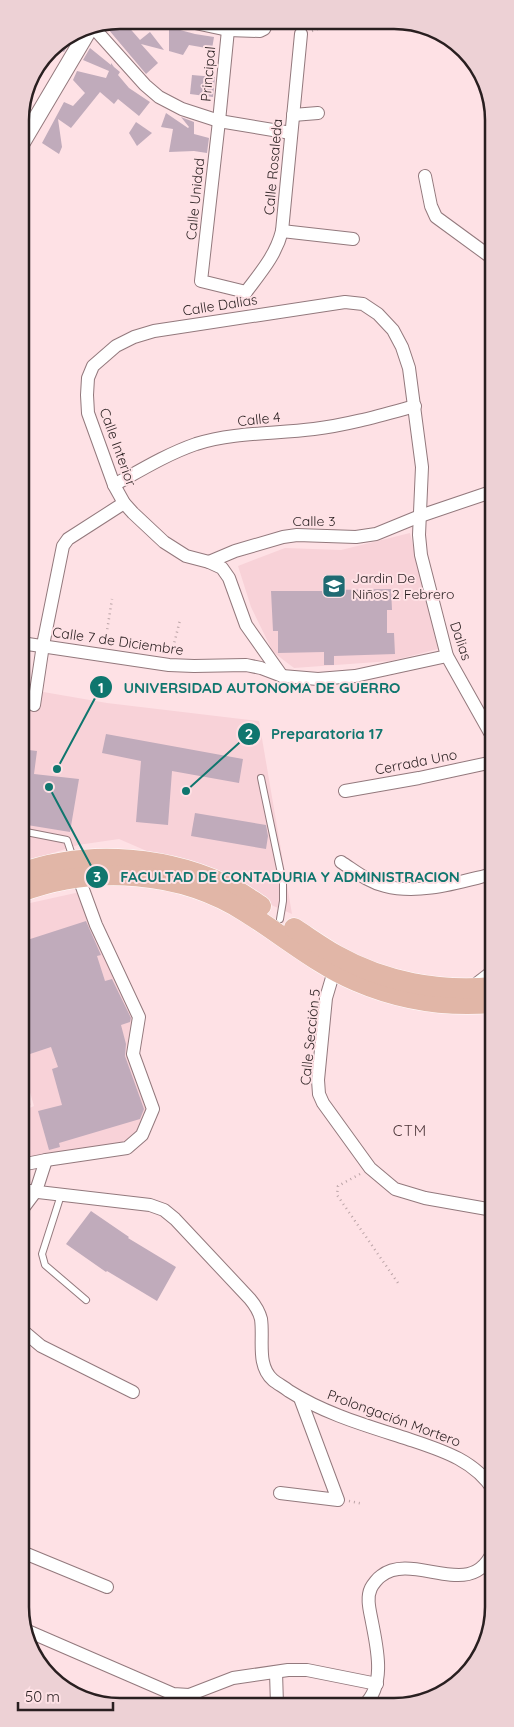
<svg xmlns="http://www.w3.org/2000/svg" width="514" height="1727" font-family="Quicksand,sans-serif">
<rect width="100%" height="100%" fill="#fee1e5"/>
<g fill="#f8d2d8">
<polygon points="410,533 438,649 391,661 294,668 273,652 251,607 238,566 285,548 341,550"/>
<polygon points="32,690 107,703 259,721 292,914 119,839 78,845 21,863 21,714"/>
<polygon points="80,892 138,1017 131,1054 152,1109 141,1134 126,1147 21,1161 21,1112 34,1106 21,1061 21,905"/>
<polygon points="21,1069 31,1105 21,1110"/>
</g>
<g fill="#c0abbb">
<polygon points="118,20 122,27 126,24 140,40 150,32 164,50 141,44 158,63 146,74 103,23"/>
<polygon points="169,27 195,34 214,37 212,49 189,45 183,55 169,51"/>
<polygon points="76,31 64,52 53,47 61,42"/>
<polygon points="90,48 111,65 111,63 114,67 120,72 118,75 129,88 150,102 139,116 118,99 114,104 100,92 71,128 58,119 62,147 59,154 42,143 64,102 73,106 85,93 73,80 77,71 106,78 109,71 83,60"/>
<polygon points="192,75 215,77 213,97 190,94"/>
<polygon points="166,113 188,128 189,127 181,117 194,122 194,134 209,138 207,153 194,151 169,152 173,129 161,127"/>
<polygon points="136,122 152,133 137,146 129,133"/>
<polygon points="391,589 392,610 387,610 387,633 394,633 395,654 334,656 334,665 324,665 324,652 278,653 278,631 273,631 271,591 331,591 331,590"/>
<polygon points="106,734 243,759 239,783 172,771 168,825 136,822 141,761 102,753"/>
<polygon points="21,749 37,751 34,774 79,779 70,832 21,824"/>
<polygon points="195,813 266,825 268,836 266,849 191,836"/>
<polygon points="86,921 101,955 97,956 105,981 112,979 131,1018 130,1022 121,1025 126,1044 125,1056 144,1109 140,1119 59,1143 60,1147 49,1150 38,1111 62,1105 52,1069 58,1067 51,1047 21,1057 21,942"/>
<polygon points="91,1211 129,1237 128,1238 176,1267 157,1301 107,1271 106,1272 66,1244"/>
</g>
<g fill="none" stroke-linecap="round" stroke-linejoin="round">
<g stroke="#93797d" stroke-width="8">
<g id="service">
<polyline points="261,778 283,883 283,901 280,919"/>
<polyline points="21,831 67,840 73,858"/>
<polyline points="61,1195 42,1254 45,1265 86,1300"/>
</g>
</g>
<g stroke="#93797d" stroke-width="14">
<g id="minor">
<polyline points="181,20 228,30 260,31 264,29 268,21"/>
<polyline points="92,26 145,85 159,97 182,109 219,121 291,133"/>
<polyline points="228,30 219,121 201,281 246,292"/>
<polyline points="293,115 318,113"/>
<polyline points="425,176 431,206 436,217 492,258"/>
<polyline points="282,231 353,239"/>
<path d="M246 292C261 272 276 255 282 231L301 34"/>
<path d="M114 485C141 470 167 454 196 444 234 432 275 434 314 429 348 425 382 415 415 406"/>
<polyline points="209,562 235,551 283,537 297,535 356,537 376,534 420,516 491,492"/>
<polyline points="21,643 169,665 194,666 246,665 261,668 282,676 318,679 355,676 447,656"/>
<polyline points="282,676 246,625 229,578 222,568 209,562 186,556 164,542 133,513 124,503 114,485 88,413 87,395 88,378 93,366 116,346 134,337 154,331 345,302 363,304 378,314 393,330 402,347 409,368 422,467 419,535 421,555 447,656 493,738"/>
<polyline points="34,705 43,645 63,546 68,539 124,503"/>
<polyline points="345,791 419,778 493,762"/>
<path d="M341 862C355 871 368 882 385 886 420 895 459 882 493 874"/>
<polyline points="334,971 326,998 318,1080 319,1094 323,1103 370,1168 395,1189 425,1198 493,1210"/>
<polyline points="471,988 493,971"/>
<polyline points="21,1165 46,1160 127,1148 142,1135 153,1109 133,1054 139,1017 96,925 77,873"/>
<path d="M21 1190 150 1205 164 1210 175 1219 250 1299C255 1305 259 1311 261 1319 264 1339 256 1365 273 1380 278 1384 284 1387 289 1391 325 1414 368 1426 408 1439 441 1450 475 1460 494 1491"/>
<polyline points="21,1211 36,1191 46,1160"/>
<polyline points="22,1330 41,1346 133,1392"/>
<polyline points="280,1493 338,1500 300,1398"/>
<polyline points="22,1552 107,1587"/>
<polyline points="23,1629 173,1694 189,1695 233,1678 288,1670 307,1670 377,1684"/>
<polyline points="276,1672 277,1705"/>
<path d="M364 1705C386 1685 377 1648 372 1622 370 1611 366 1598 371 1588 373 1584 378 1578 381 1576 414 1550 474 1605 494 1548"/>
</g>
</g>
<g stroke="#93797d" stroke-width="18">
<polyline id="tertiary" points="20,146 91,26"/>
</g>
<g stroke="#fff" stroke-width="21">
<g id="primary">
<path d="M21 873C89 849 172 856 236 890 245 895 253 901 261 906"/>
<path d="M21 892C93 865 181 870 247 913 282 935 318 965 356 981 400 1000 446 1007 493 1003"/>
<path d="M294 928C308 937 322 947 336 955 384 982 439 992 493 987"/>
</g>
</g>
<g stroke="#bba4a7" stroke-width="2.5" stroke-dasharray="1 4" stroke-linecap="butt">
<polyline points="312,31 339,21"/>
<polyline points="105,644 112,599"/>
<polyline points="172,652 180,620"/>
<polyline points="360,1174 338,1186 337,1195 398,1283"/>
<polyline points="349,1501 363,1504"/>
</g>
<use href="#service" stroke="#fff" stroke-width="6"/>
<use href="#minor" stroke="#fff" stroke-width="12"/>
<use href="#tertiary" stroke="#fff" stroke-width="16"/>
<use href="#primary" stroke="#e1b6a7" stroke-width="20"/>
</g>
<defs>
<g id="school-square" transform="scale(1.25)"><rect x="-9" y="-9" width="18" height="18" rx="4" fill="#1f6a72" stroke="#fee1e5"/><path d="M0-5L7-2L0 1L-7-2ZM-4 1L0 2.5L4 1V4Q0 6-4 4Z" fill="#fff"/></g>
</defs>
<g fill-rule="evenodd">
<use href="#school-square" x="334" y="586"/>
</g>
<g text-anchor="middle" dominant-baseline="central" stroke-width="4" stroke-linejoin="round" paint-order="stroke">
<g font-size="14" fill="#291f20" stroke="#fee1e5">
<text transform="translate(208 74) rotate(-85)">Principal</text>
<text transform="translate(273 167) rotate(-85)">Calle Rosaleda</text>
<text transform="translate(195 199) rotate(-84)">Calle Unidad</text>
<text transform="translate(220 305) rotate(-9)">Calle Dalias</text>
<text transform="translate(259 419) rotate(-6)">Calle 4</text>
<text transform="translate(118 447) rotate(70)">Calle Interior</text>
<text x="314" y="521">Calle 3</text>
<text transform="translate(118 641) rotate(8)">Calle 7 de Diciembre</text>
<text transform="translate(461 641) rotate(71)">Dalias</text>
<text transform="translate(416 762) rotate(-11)">Cerrada Uno</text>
<text transform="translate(310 1037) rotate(-84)">Calle Sección 5</text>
<text transform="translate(394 1418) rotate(20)">Prolongación Mortero</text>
</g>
<g font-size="14" fill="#291f20" stroke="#fee1e5" text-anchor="start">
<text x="352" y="578">Jardin De<tspan x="352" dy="16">Niños 2 Febrero</tspan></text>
</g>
<g font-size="15" letter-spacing="1" fill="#4b3538" stroke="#fee1e5">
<text x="410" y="1130">CTM</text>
</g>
</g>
<path d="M0 0H514V1727H0ZM120 29H394A91 91 0 0 1 485 120V1607A91 91 0 0 1 394 1698H120A91 91 0 0 1 29 1607V120A91 91 0 0 1 120 29Z" fill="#edd1d5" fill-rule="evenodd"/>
<path fill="none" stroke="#291f20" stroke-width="2.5" d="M120 29H394A91 91 0 0 1 485 120V1607A91 91 0 0 1 394 1698H120A91 91 0 0 1 29 1607V120A91 91 0 0 1 120 29Z"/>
<path fill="none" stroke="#0f766e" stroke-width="2" d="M57 769L101 687M186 791L249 734M49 787L97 877"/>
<g fill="#0f766e" stroke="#fee1e5" stroke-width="2">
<circle cx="57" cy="769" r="5"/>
<circle cx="186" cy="791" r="5"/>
<circle cx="49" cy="787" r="5"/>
<circle cx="101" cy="687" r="12"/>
<circle cx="249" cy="734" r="12"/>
<circle cx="97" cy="877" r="12"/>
</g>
<g font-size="15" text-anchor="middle" font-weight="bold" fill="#fff">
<text x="101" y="693">1</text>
<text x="249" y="739">2</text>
<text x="97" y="882">3</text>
</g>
<g font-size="15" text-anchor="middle" font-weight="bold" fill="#0f766e" stroke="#fee1e5" stroke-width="4" stroke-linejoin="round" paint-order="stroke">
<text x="262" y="693">UNIVERSIDAD AUTONOMA DE GUERRO</text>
<text x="327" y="739">Preparatoria 17</text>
<text x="290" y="882">FACULTAD DE CONTADURIA Y ADMINISTRACION</text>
</g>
<path d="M18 1702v8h95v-8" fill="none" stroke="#291f20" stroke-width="2.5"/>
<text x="25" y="1702" font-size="15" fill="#291f20" stroke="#fee1e5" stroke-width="4" paint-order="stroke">50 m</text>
</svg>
